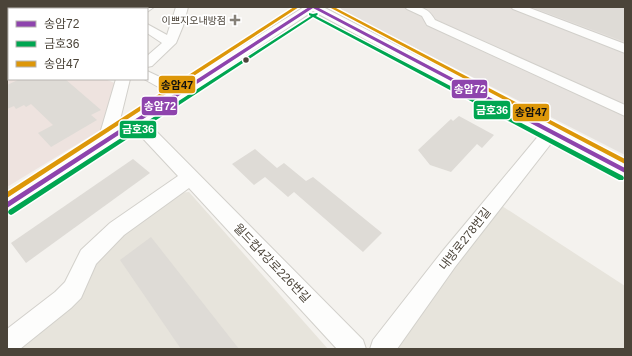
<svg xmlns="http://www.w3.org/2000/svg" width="632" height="356" font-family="Arial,'Noto Sans KR',sans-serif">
<rect width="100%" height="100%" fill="#f4f2ee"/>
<g fill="#e7e4dc">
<polygon points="7,7 97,7 91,9 9,9 9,43 7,44"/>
<polygon points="189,192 328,349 11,349 98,252 179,193"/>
<polygon points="499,204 625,286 625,349 394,349"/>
</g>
<polygon fill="#e6e2de" points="341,7 625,7 625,155 341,10"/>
<polygon fill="#eee3df" points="9,75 9,79 105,79 117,84 102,129 7,187 7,76"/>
<g fill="#dedbd6">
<polygon points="531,7 625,7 625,42"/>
<polygon points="20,79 65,79 101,110 91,115 97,120 51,147 38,133 53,125 31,104 26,107 24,105 16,109 14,106 7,109 7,85"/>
<polygon points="459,116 494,135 482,148 477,144 451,172 430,165 418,150 451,119 453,121"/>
<polygon points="255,149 277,168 284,163 306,181 313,177 382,233 363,252 294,192 288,197 265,177 254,185 232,164"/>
<polygon points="133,159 150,173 26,263 11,243"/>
<polygon points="151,237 239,349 181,349 120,260"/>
</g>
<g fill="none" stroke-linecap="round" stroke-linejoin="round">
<g stroke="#d2d0cb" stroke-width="2">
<g id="minor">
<polygon points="110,7 123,7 125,9 112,9"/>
<polygon points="140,7 154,7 147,12 147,9 138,9"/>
<polygon points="176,7 188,7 183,26 176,43 152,66 147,67 147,56 162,43 147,33 147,24 167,35"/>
<polygon points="304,7 323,7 625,163 625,178 553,141 455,267 397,349 370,349 373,340 441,253 540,134 313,11 147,122 363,340 366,349 337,349 189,188 124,235 96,264 81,298 71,308 20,349 7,349 7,329 55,292 65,282 81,250 110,223 178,176 135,130 14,211 7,213 7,195 99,137 116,79 130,79 119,124 169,93 144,79 147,79 147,71 179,86"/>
<path d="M405 7C420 7 427 6 435 20L625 105V116L427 25 422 16 407 9Z"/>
<polygon points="511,7 527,7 625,44 625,53 513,9"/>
<rect x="7" y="48" width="2" height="8"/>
</g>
</g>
<use href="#minor" fill="#fdfdfc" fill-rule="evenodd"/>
<g stroke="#fff" stroke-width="3">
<polygon id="bus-1" points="309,7 317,7 625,168 625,173 313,8 7,208 7,202"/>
</g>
<g stroke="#fff" stroke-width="3">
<polygon id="bus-2" points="309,13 313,14 317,13 318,14 316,16 623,176 624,178 623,180 619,180 313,17 13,214 11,215 9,214 8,212 9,210 311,16 309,15"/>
</g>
<g stroke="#fff" stroke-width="3">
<g id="bus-3">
<polygon points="294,7 299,7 7,198 7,192"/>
<polygon points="329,7 334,7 625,159 625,164"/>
</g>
</g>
<use href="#bus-1" fill="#8e44ad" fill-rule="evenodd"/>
<use href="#bus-2" fill="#00a651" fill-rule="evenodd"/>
<use href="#bus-3" fill="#dd9709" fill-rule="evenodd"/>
</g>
<path fill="#868178" stroke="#fff" stroke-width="1.5" d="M233 14h4v4h4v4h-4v4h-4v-4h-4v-4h4z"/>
<circle fill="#4b4439" stroke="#fff" stroke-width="1.5" cx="246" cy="60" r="3.5"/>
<g text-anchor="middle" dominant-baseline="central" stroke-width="3.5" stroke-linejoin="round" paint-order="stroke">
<g font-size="10" fill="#4b4439" stroke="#fff" text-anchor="end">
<text x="226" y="20">이쁘지오내방점</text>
</g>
<g font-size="12" fill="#4b4439" stroke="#fff">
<text transform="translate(465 239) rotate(-52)">내방로278번길</text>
<text transform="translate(272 263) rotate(46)">월드컵4강로226번길</text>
</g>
</g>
<g stroke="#fff" stroke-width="1.5">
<rect x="158" y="75" width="38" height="19" rx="4" fill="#dd9709"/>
<rect x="451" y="79" width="37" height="20" rx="4" fill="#8e44ad"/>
<rect x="141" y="96" width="37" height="20" rx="4" fill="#8e44ad"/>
<rect x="473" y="100" width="38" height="20" rx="4" fill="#00a651"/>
<rect x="512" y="103" width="38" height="19" rx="4" fill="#dd9709"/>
<rect x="119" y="120" width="38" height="19" rx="4" fill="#00a651"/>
</g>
<g font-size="11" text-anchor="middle" font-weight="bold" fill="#fff">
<text x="470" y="93">송암72</text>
<text x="160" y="110">송암72</text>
<text x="492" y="114">금호36</text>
<text x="138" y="133">금호36</text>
</g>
<g font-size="11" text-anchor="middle" font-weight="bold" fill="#111">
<text x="177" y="89">송암47</text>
<text x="531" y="116">송암47</text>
</g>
<rect width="632" height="356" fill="none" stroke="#4b4439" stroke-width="16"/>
<rect x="8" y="8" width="140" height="72" fill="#ffffff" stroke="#b7b4b0"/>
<rect x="16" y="21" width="20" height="6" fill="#8e44ad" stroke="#b7b4b0"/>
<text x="44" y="28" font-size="12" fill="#4b4439">송암72</text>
<rect x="16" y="41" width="20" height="6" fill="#00a651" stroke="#b7b4b0"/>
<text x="44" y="48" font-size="12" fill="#4b4439">금호36</text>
<rect x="16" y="61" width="20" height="6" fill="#dd9709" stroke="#b7b4b0"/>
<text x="44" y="68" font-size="12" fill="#4b4439">송암47</text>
</svg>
